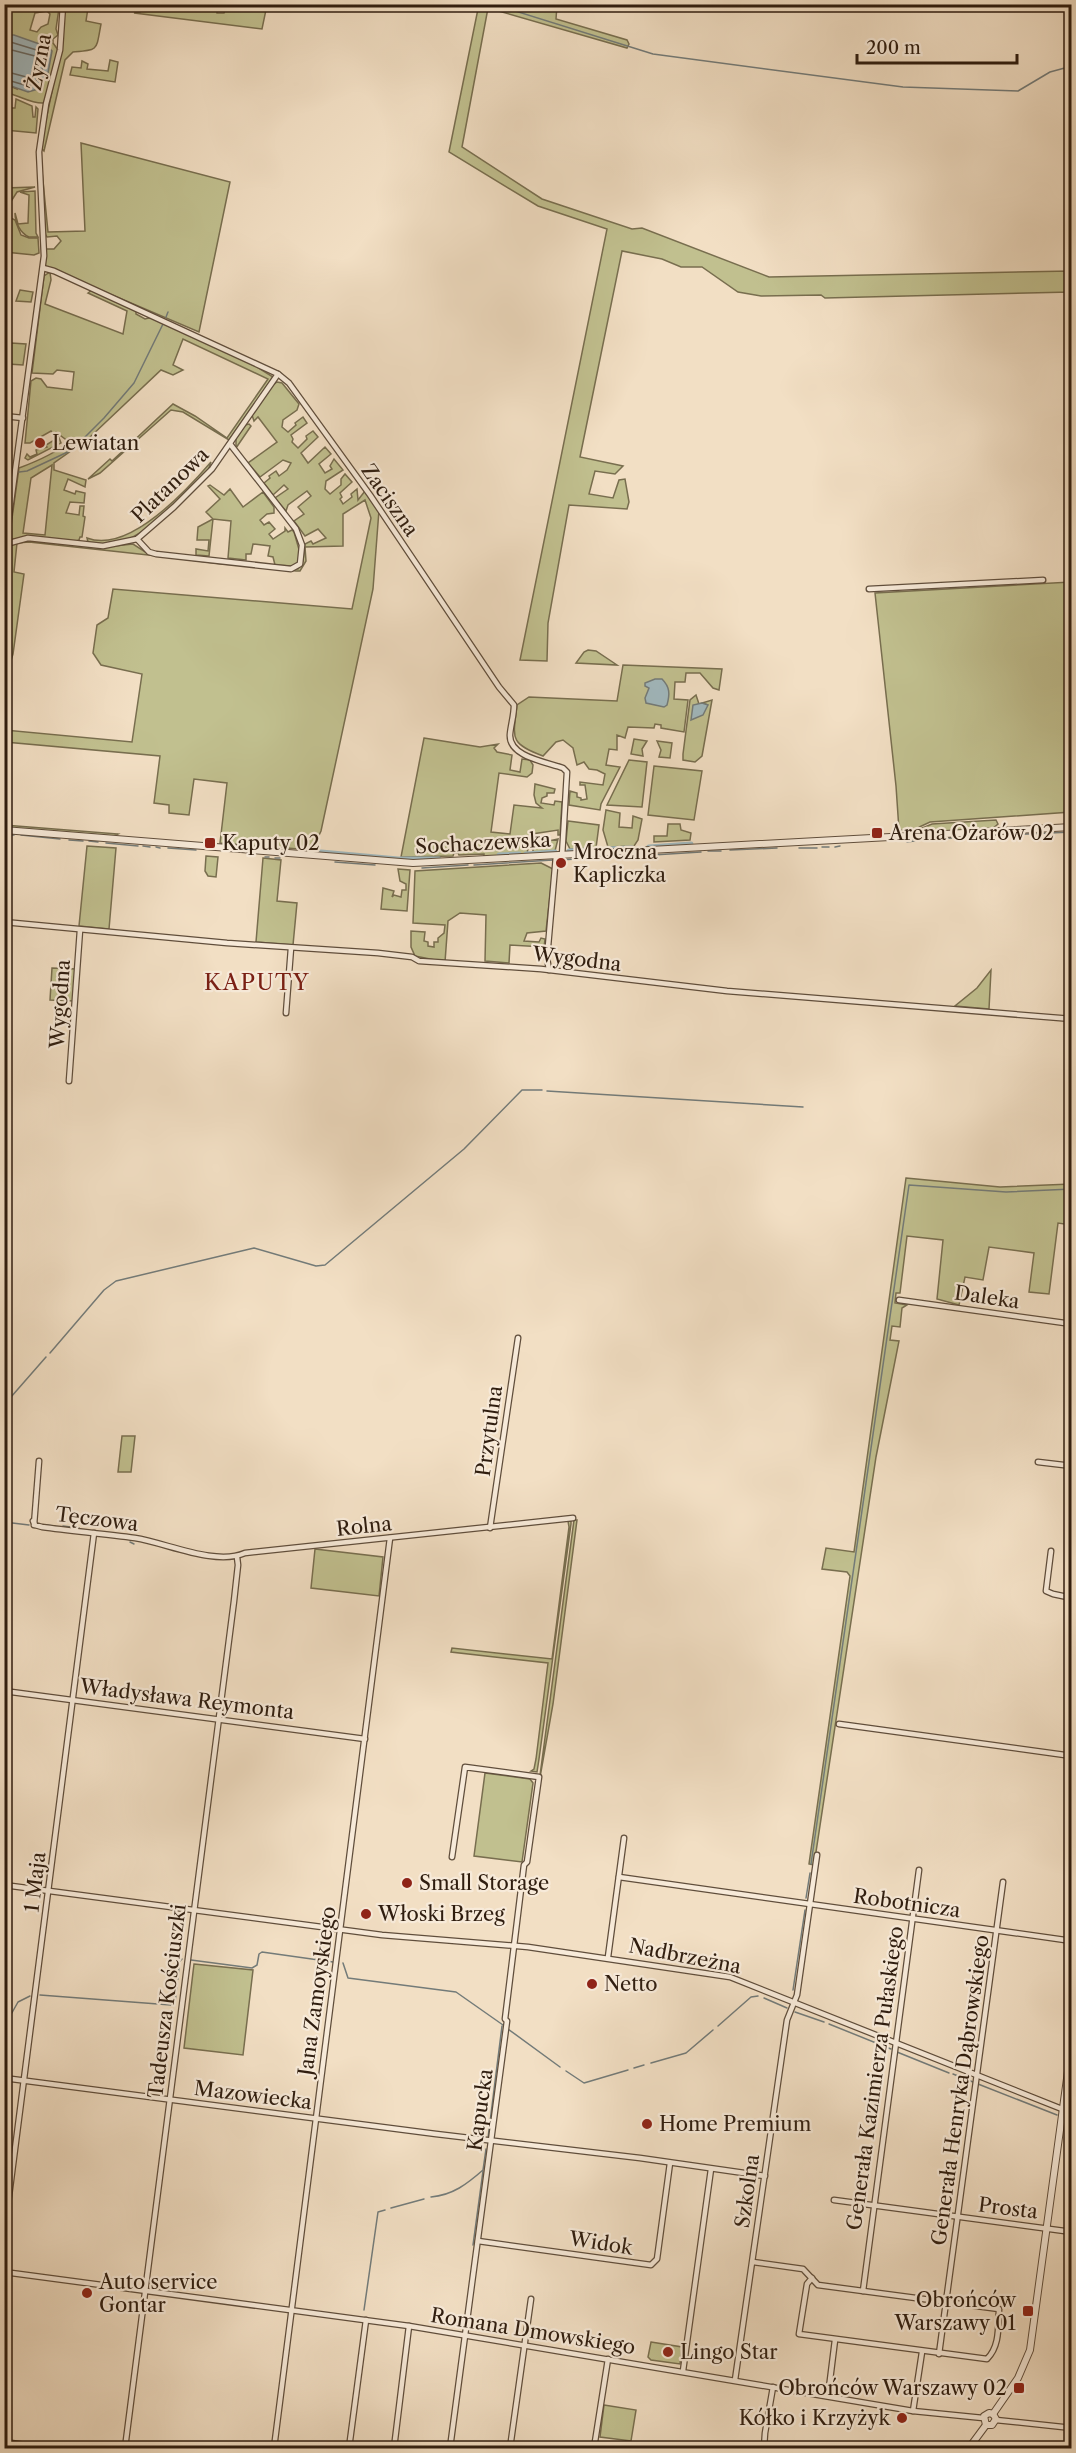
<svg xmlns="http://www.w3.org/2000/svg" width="1076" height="2453" font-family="'Libre Caslon Text',serif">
<rect width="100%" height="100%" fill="#f2dfc4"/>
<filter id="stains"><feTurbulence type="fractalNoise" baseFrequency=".00333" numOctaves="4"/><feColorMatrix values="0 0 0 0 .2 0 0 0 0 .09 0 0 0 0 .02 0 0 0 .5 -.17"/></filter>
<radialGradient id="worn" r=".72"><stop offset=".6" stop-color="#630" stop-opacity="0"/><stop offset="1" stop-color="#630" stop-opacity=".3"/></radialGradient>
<g fill="#c1c08f" stroke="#786e4f" stroke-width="1.5" fill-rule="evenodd">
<path d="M4 5H48L51 7 57 5 59 8 56 29 58 35 53 39V43L58 50 44 103C32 104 20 96 8 93L5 98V84L17 89 7 34 5 35ZM47 11 50 14 48 24 41 27 37 32 30 30 35 13Z"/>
<polygon points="146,5 217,6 217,13 224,13 225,10 230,10 232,5 267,5 262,29 134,13 140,12"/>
<polygon points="468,5 557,5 556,19 627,40 629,44 627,48 488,8 462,147 542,199 632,229 642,228 769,277 1071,271 1071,292 825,298 821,295 761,296 738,292 702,267 681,267 662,259 622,251 580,457 623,466 615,474 595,471 589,494 613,498 619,480 625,479 629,502 627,509 569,505 548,623 547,661 520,660 607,229 538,206 449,152 478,9"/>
<path d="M74 6 88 8 86 21 101 24C96 51 99 50 73 52L65 60 44 151 41 148C48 103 61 61 64 16L66 10Z"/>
<polygon points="110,60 118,62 115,82 70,75 72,67 81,68 82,61 88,64 87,69 108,71"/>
<polygon points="16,99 32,106 33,117 35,117 36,107 38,109 36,133 5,130 5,108 15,108"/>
<polygon points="81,143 230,182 199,332 44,266 45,249 54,249 61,241 57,236 47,237 45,234 41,161 48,232 85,231"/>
<polygon points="35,187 17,192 5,211 5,188"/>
<path d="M35 191 36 233 38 237H29C20 233 15 222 15 213L18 224 28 223 29 195 20 192Z"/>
<polygon points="5,215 15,220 21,235 29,238 38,238 39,253 34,255 5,252"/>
<path d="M50 272 51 280 45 304 123 334 127 311 88 293 92 290 136 310V314L145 319 153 317 257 367 273 377 229 440 183 412 171 410 100 473 88 479 110 459 112 461 173 404 195 416 227 438 268 379 183 339 173 365 183 370 173 375 161 370 88 439 54 463V470L86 480 85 487 68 479 64 490 75 494 76 491 85 493 84 503 70 502 66 513 79 515 80 506H84L83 516 85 517 82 537H80L79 540 75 542 26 537 9 540 19 468C38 461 54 454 69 442L57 433 61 443 28 460 25 458 27 454 30 457 37 454 36 450 47 447 46 445 56 439 51 431 30 443H25L31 381 36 378 41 379 47 387 72 390 74 372 57 370 53 374 32 373 44 276ZM52 465 45 535 23 533 31 478Z"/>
<polygon points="20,290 33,292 31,302 16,301"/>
<polygon points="11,343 26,344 23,365 8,364"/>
<polygon points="277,382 282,383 299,404 297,410 283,420 282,427 288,432 296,425 295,423 303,417 307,423 291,435 293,439 292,442 298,448 307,439 306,436 313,431 318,437 301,453 308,463 325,447 331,454 319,464 325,473 332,469 330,466 334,459 343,470 326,481 325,489 330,494 341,485 341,479 345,474 352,482 340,493 342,497 340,499 343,504 352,497 351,494 357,489 358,500 365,491 379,510 373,589 321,831 312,850 220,843 227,783 194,779 189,815 169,813 169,805 154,803 160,756 5,742 5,730 132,742 142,674 101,665 93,653 97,625 108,618 113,589 352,609 371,518 365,500 343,514 343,546 305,547 306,561 300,571 296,571 29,542 17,543 14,572 24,574 13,654 5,679 5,564 8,547 17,542 29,541 105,547 133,544 150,555 222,564 298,569 303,561 305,544 311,541 313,544 326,538 318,529 305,536 294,521 304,514 298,507 311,496 307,491 288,505 286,511 275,498 288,489 284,485 273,495 264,483 270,478 269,476 276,471 279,476 287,470 291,463 283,460 260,477 248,463 277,442 258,417 254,421 252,415 273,385"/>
<polygon points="249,424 251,426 236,448 236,438 245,425"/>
<path d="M211 462 208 471C181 497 132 559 88 542L87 538C129 554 186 491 211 462Z"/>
<polygon points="210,485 224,495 230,489 243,507 263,492 274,507 274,513 267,514 260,520 264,525 269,522 275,529 269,534 273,539 285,531 285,528 288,532 292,530 294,532 300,553 299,562 293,566 275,565 273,557 268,556 270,546 253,544 251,554 246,554 246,560 228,558 231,521 213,519 209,556 196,555 196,549 208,551 209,540 197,540 198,527 213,519 206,512 220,499 208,486"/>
<polygon points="1071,582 1071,812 930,822 913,830 899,830 896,786 875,593"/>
<polygon points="588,650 596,651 617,665 576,663 584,652"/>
<path d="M623 665 722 669 719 690 713 688 700 673H686L685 682H675L674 699 688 700 684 732 661 728V725L655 724 654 728 628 727 625 738 617 735V750L609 749 606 765 620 767 601 804 600 810 569 805 570 791 577 793V797L581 798V800L587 799 585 785H580V782L603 785 605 774 597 770 589 769 584 762 577 765 573 748 563 740 556 742 543 756C509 743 513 739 517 705L529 697 617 701Z"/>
<polygon points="696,695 699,704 693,706 708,705 702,703 712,700 702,756 695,762 683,760 683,754 690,700"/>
<polygon points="424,738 480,747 498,744 494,748 497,752 512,755 510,770 520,772 522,759 530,760 533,765 532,773 527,777 499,773 491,832 510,834 514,805 542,808 536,803 534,795 535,784 555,789 554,793 547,793 547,796 542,798 541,803 554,805 555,801 562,802 560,835 558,835 558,830 532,834 530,845 558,839 555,851 533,852 533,849 528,848 527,855 484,857 484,854 459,855 458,853 454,853 453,856 401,857"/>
<polygon points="634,739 647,741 642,749 643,756 631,754"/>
<polygon points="657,741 672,743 670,758 659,757 661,750"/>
<polygon points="629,760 647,762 642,807 607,805"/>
<polygon points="654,766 702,771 694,820 648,815"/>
<polygon points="606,810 620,813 619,827 632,828 633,816 642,819 638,840 634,846 608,847 603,830"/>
<polygon points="996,820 998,824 992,829 910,833 932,824"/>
<polygon points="568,821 599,825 596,848 570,849 566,841"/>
<polygon points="668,824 680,824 681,830 691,833 690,840 654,842 654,836 667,836"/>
<polygon points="4,825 118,834 114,836 9,828"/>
<polygon points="87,846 116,848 109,929 79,926"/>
<polygon points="206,856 218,857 216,877 208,876 205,871"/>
<polygon points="263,858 281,860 277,901 297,903 293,945 256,942"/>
<polygon points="541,863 553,869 546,931 527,933 524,941 539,942 541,938 545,939 544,947 510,945 509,963 485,961 486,915 460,913 448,921 445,962 415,956 411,947 411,931 425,932 424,941 428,942 428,946 434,947 434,942 438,942 438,938 444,933 445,925 413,923 415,871"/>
<polygon points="398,869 410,870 407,911 381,909 383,888 394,891 392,897 394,895 401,897 402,890 406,890 406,884 400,881"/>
<polygon points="52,968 76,969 74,1001 50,1000"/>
<polygon points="991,970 989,1009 955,1006 977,988"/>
<polygon points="906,1178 1000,1187 1071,1184 1071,1225 1058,1223 1049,1294 1029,1292 1034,1253 989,1247 983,1280 965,1277 959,1305 937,1299 943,1240 907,1236 900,1293 896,1293 895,1303 907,1305 902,1308 900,1327 892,1326 890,1340 899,1341 876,1457 814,1865 809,1864 850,1576 847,1572 822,1569 826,1548 854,1552"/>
<polygon points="122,1436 135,1436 131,1472 118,1472"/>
<polygon points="574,1520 577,1520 553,1704 539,1783"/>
<polygon points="568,1521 571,1521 571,1524 539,1759 537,1772 531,1771 534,1769 536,1759 548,1663 451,1652 452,1648 552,1659 569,1527"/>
<polygon points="315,1549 383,1557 379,1596 311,1588"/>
<polygon points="485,1773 530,1779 533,1783 522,1862 474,1856"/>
<polygon points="194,1964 253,1970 243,2055 184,2048"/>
<polygon points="651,2342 682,2347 680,2364 651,2360 648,2357"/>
<polygon points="604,2405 636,2410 631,2441 600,2437"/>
</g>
<g fill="#a1b9bf" stroke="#737b79" stroke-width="1.5">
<polygon points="5,35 14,35 48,47 52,51 48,73 38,89 28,92 5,84"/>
<path d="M655 679H662C670 687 670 694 667 705L664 707 646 703 645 698 649 688 645 686V683Z"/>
<polygon points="702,703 708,705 703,715 691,720 693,705"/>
</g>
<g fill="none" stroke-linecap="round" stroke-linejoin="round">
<g stroke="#686b67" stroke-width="1.5">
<polyline points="4,40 43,52 45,54 42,71 34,84 28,86 4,79"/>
<polyline points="4,48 35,56 37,59 30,78 4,71"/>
</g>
<g stroke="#737b79" stroke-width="1.5">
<polyline points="493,4 653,54 903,87 1018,91 1050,72 1072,66"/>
<polyline points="166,317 168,312"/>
<polyline points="4,474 27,471 72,450 104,418 134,383 163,324"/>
<polyline points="4,835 14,835"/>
<polyline points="21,835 60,839"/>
<polyline points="1006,835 1072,832"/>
<polyline points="936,839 999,835"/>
<polyline points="69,840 83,841"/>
<polyline points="89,841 98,842"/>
<polyline points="907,842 928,839"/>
<polyline points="106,843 138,846"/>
<polyline points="143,846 150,847"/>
<polyline points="156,847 160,848"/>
<polyline points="822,847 829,847"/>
<polyline points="835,847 840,846"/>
<polyline points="168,848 196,850"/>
<polyline points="799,848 817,848"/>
<polyline points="730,850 777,848"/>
<polyline points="708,851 721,851"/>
<polyline points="653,855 701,852"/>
<polyline points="265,857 269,857"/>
<polyline points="275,858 280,858"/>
<polyline points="559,860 647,855"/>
<polyline points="335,862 375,865"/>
<polyline points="474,865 553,860"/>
<polyline points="422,868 468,865"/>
<polyline points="547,1091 803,1107"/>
<polyline points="50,1353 104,1290 116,1281 254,1248 316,1266 325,1265 464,1149 522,1090 542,1090"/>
<polyline points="4,1405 46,1357"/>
<polyline points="4,1522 29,1525"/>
<polyline points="47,1525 55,1526"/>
<polyline points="63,1526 79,1528"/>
<polyline points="130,1542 134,1544"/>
<polyline points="811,1864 909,1185 1006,1192 1072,1189"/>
<polyline points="806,1898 810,1873"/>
<polyline points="191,1960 252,1968 257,1965 259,1954 262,1952 333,1962"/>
<polyline points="180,1961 182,1959"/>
<polyline points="343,1963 348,1978 456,1992 503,2025"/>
<polyline points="178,1979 179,1966"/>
<polyline points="793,1990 805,1910"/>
<polyline points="40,1995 171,2005 175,2003 177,1985"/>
<polyline points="764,1998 787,2008"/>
<polyline points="795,2012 824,2022"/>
<polyline points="829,2024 891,2049"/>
<polyline points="718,2026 751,1997 758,1996"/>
<polyline points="4,2027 18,2002 30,1996"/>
<polyline points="508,2029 560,2067"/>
<polyline points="897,2052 949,2073"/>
<polyline points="651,2063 686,2053 713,2030"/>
<polyline points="634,2068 644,2065"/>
<polyline points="566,2071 584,2083 628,2070"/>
<polyline points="953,2074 973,2082"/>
<polyline points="978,2084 1057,2115"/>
<polyline points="1066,2119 1072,2121"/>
<polyline points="488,2138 502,2026"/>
<path d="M431 2197C453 2195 467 2184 483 2170L486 2149"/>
<polyline points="391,2208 424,2199"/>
<polyline points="473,2245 483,2171"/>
<polyline points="364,2310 378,2212 385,2210"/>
</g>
<g stroke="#a1b9bf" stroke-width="5">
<polyline points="649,847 691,844"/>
<polyline points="607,849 632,848"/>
<polyline points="569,851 594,850"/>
<polyline points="321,852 398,859 439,859"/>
<polyline points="526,854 555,852"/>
<polyline points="499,855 519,854"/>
</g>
<g stroke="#604e3c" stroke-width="7">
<g id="minor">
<path d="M43 268 54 271 278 374 289 383 370 495 499 687 514 705C514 715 511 724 510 734 508 757 547 762 563 768L567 772 562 856"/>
<polyline points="4,416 23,418"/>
<polyline points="137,539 149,552 156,554 291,569 300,564 302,545 296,529 230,444"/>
<polyline points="6,544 28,538 103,546 137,539 174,507 212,469 278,374"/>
<polyline points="4,554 44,256 39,152 46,104 60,50 63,5"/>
<polyline points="869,589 1043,580"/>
<polyline points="4,922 227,943 378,953 412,957 419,961 541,969 727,991 1072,1019"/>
<polyline points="549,970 547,958 556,856"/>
<polyline points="286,1013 291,948"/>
<polyline points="69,1081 80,930"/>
<polyline points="899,1300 1072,1324"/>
<polyline points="1038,1462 1072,1466"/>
<path d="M33 1521 35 1525 42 1527C73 1531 105 1534 135 1538 167 1543 215 1566 245 1553L573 1518"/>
<polyline points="34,1525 39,1461"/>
<polyline points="490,1528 518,1338"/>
<polyline points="1051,1551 1046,1591 1053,1594 1072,1598"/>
<polyline points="4,1691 365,1739"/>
<polyline points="839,1724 1072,1756"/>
<polyline points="619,1877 1072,1941"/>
<polyline points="4,1885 382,1935 528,1947 730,1977 1072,2113"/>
<polyline points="608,1957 624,1838"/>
<polyline points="4,2078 436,2134 640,2158 765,2176"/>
<polyline points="834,2200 1072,2232"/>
<polyline points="4,2235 94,1533"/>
<polyline points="478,2241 651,2265 657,2259 670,2163"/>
<polyline points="753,2262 803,2269 818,2285 946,2302 939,2354"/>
<polyline points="4,2272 409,2326 913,2411 983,2418"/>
<path d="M812 2278 807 2284 799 2334 987 2359C1000 2346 998 2327 999 2309L946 2302 1003 1882"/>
<polyline points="863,2291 919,1870"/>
<polyline points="683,2371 711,2169"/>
<polyline points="735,2380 787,2020 797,1995 817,1855"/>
<polyline points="828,2396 835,2340"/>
<polyline points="913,2411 922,2352"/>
<polyline points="996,2420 1072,2428"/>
<polyline points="4,2442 47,2448"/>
<polyline points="125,2448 234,1601 238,1565 237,1557"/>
<polyline points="274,2448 390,1538"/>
<polyline points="349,2448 366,2320"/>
<polyline points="394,2448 409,2326"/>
<polyline points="450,2448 507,2021 505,2019 524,1865 527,1862 539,1777 465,1767 452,1857"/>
<polyline points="510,2448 531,2299"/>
<polyline points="594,2448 608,2359"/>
<polyline points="764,2448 765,2433 773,2387"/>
</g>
</g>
<g stroke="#604e3c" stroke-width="8">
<g id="tertiary">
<polyline points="4,830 413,863 1072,827"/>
<polyline points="993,2414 1018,2378 1030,2350 1072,2042"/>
<polyline points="986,2425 992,2425 996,2419 993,2414"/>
<polyline points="986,2425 984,2416 989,2413 993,2414"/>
<polyline points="969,2448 986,2425"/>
</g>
</g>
<use href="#minor" stroke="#f7ead9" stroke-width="4.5"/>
<use href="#tertiary" stroke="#f7ead9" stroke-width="6"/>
</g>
<g fill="#8f2418" stroke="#f7ead9" stroke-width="2">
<circle cx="40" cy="443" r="6"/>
<rect x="871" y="827" width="12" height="12" rx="3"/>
<rect x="204" y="837" width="12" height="12" rx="3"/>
<circle cx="561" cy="863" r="6"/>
<circle cx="407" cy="1883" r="6"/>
<circle cx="366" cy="1914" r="6"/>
<circle cx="592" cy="1984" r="6"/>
<circle cx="647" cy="2124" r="6"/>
<circle cx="87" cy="2293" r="6"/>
<rect x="1022" y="2305" width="12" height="12" rx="3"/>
<circle cx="668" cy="2352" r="6"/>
<rect x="1013" y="2382" width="12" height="12" rx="3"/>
<circle cx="902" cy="2418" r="6"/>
</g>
<g text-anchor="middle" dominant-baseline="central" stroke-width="4.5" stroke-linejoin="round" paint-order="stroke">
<g font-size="20" fill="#2f1d0f" stroke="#f7ead9">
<text transform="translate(39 62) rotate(-79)">Żyzna</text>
<text transform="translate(170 485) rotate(-44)">Platanowa</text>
<text transform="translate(390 500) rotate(55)">Zaciszna</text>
<text transform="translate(483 843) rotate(-3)">Sochaczewska</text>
<text transform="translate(577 959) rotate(7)">Wygodna</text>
<text transform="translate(60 1004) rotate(-86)">Wygodna</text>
<text transform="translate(987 1297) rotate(8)">Daleka</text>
<text transform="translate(489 1431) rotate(-82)">Przytulna</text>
<text transform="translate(97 1519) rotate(7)">Tęczowa</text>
<text transform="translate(364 1526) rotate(-6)">Rolna</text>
<text transform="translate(187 1699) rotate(7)">Władysława Reymonta</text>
<text transform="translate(35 1882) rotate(-83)">1 Maja</text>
<text transform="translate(907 1903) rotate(8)">Robotnicza</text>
<text transform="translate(685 1956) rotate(11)">Nadbrzeżna</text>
<text transform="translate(317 1991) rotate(-82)">Jana Zamoyskiego</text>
<text transform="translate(167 2001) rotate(-83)">Tadeusza Kościuszki</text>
<text transform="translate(875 2078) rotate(-82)">Generała Kazimierza Pułaskiego</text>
<text transform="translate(960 2090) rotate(-82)">Generała Henryka Dąbrowskiego</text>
<text transform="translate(253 2095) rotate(7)">Mazowiecka</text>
<text transform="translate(480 2110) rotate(-82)">Kapucka</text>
<text transform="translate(747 2191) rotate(-82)">Szkolna</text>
<text transform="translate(1008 2208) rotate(7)">Prosta</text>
<text transform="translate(601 2243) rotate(9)">Widok</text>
<text transform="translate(533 2331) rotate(9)">Romana Dmowskiego</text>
</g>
<g font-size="20" fill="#2f1d0f" stroke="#f7ead9" text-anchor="start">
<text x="52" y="443">Lewiatan</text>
<text x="889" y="833">Arena Ożarów 02</text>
<text x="222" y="843">Kaputy 02</text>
<text x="573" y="852">Mroczna<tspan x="573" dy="23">Kapliczka</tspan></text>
<text x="419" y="1883">Small Storage</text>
<text x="378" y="1914">Włoski Brzeg</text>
<text x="604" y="1984">Netto</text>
<text x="659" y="2124">Home Premium</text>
<text x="99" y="2282">Auto service<tspan x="99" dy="23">Gontar</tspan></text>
<text x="1016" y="2300" text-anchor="end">Obrońców<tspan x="1016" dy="23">Warszawy 01</tspan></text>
<text x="680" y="2352">Lingo Star</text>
<text x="1007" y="2388" text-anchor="end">Obrońców Warszawy 02</text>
<text x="890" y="2418" text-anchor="end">Kółko i Krzyżyk</text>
</g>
<g font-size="22" letter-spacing="1.5" fill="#7a1f14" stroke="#f7ead9">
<text x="257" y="982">KAPUTY</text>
</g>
</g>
<rect width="1076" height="2453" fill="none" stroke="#f2dfc4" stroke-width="24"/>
<rect x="6" y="6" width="1064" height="2441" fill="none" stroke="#2f1d0f" stroke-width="3"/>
<rect x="12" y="12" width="1052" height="2429" fill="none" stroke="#2f1d0f" stroke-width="1.5"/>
<path d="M857 54v9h160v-9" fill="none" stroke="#2f1d0f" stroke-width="3"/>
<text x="866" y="54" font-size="18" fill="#2f1d0f" stroke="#f7ead9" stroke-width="4.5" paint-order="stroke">200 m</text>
<rect width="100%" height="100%" filter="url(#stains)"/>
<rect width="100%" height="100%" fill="url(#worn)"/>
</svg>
